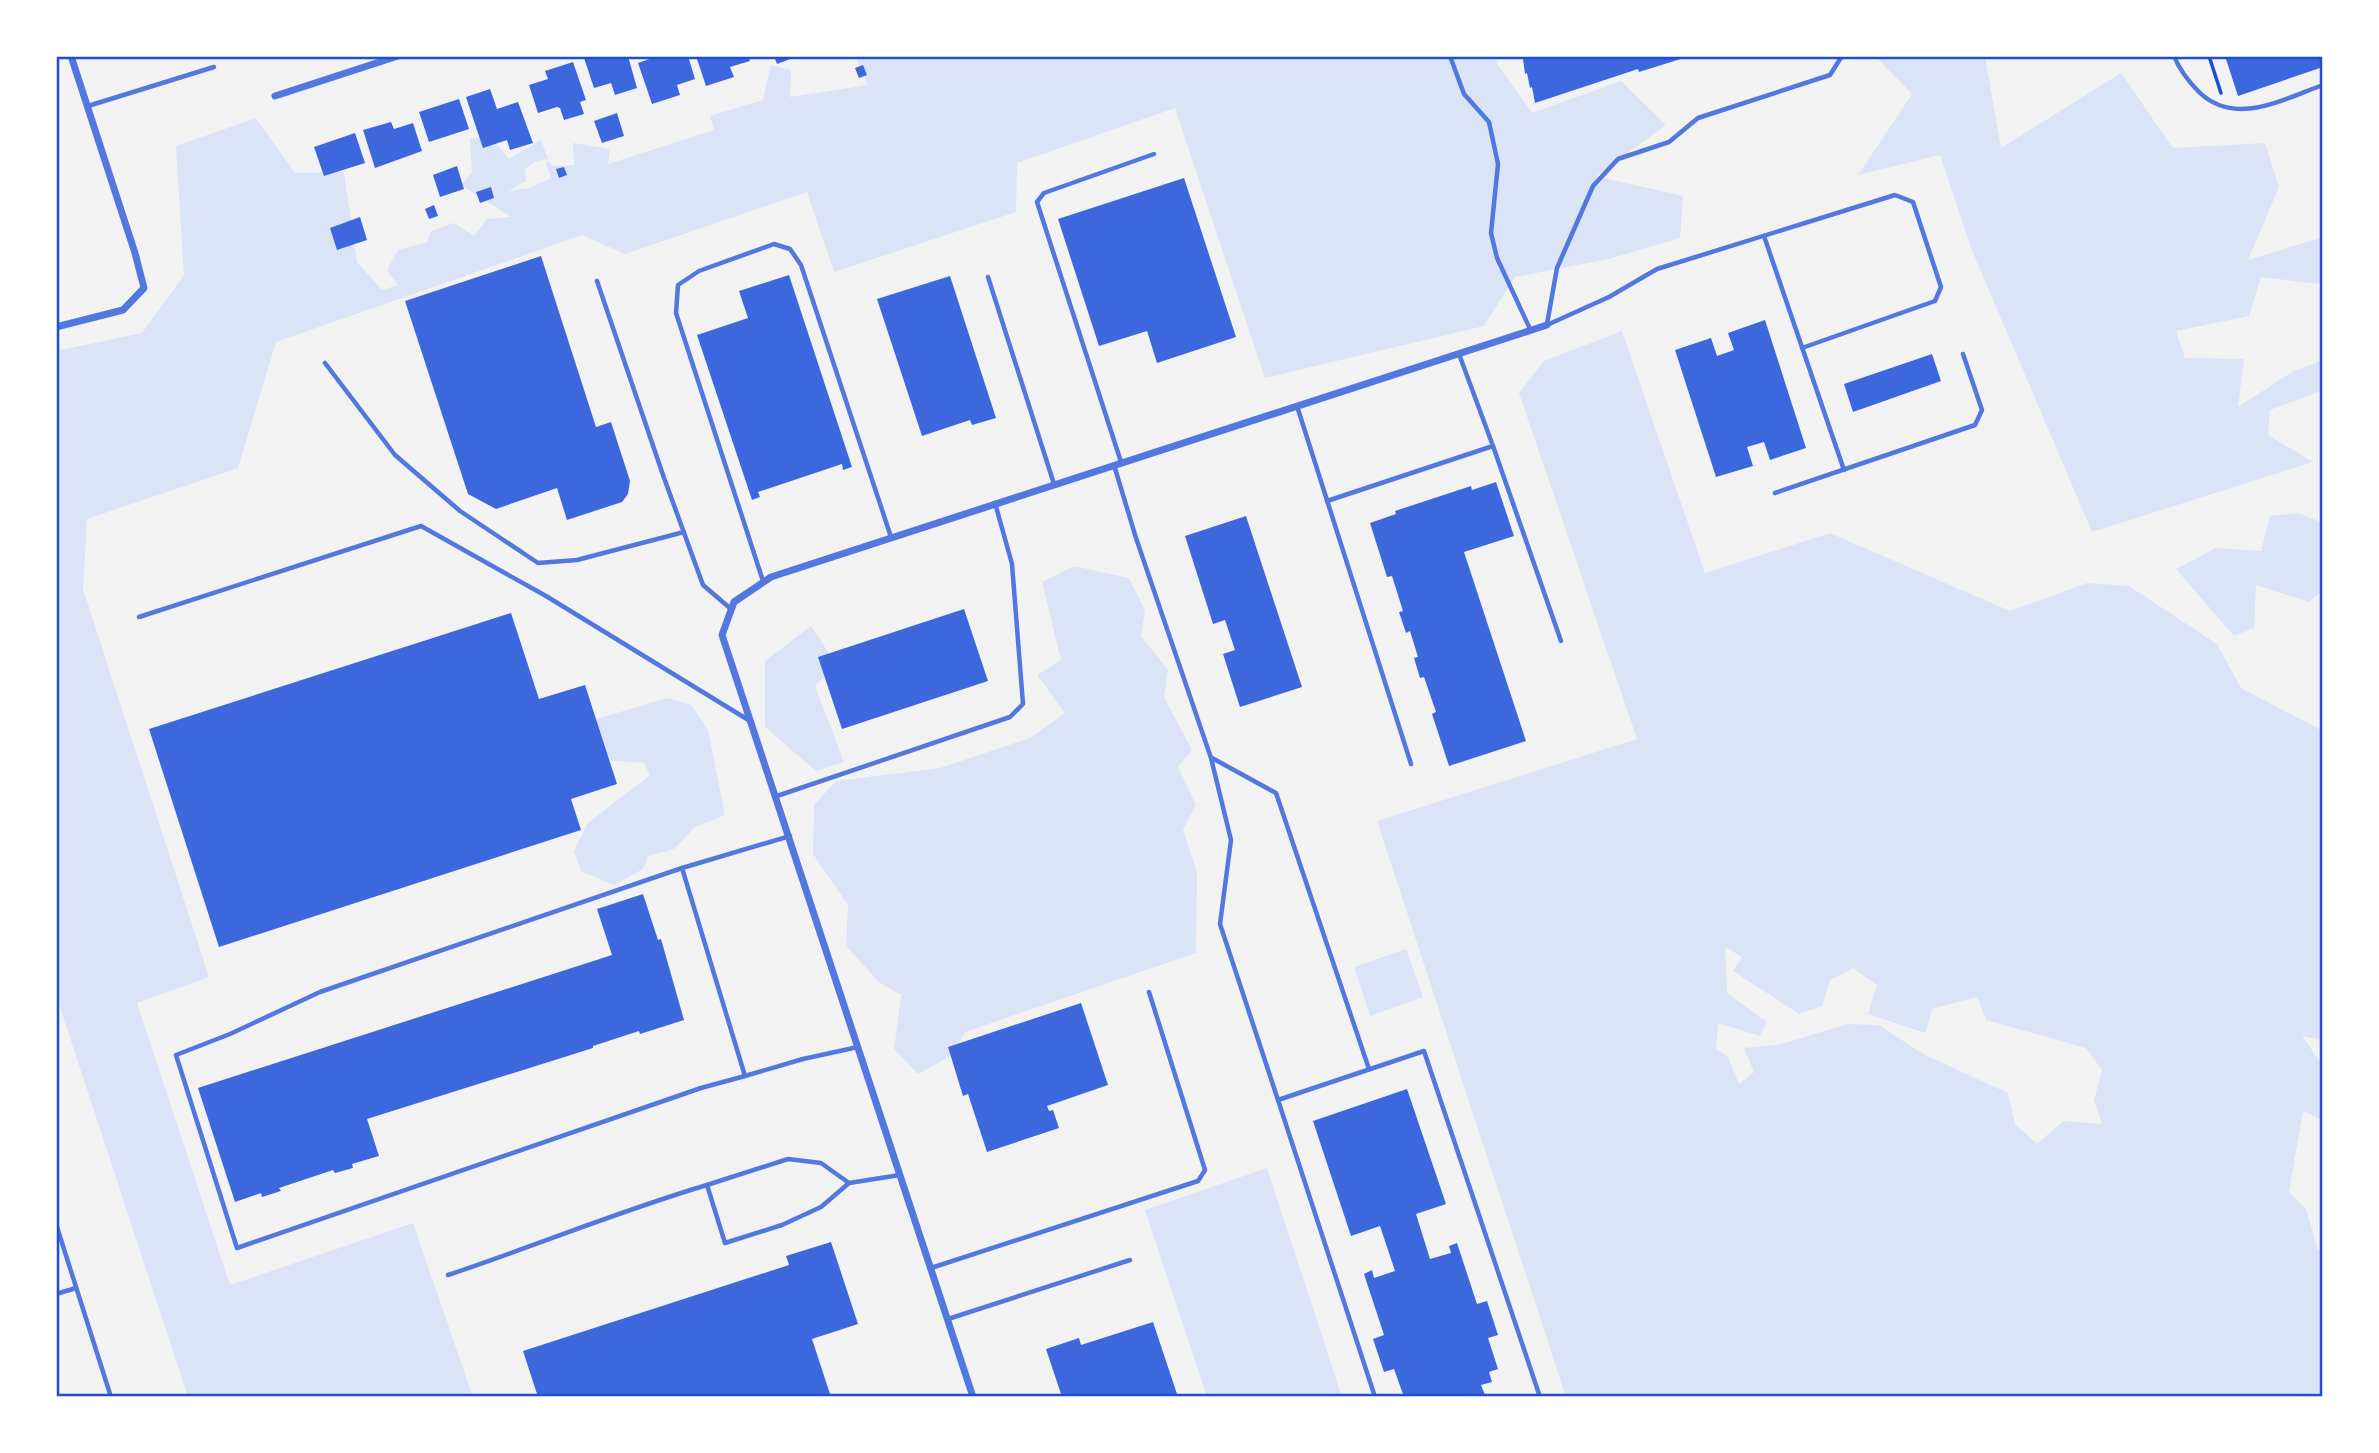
<svg xmlns="http://www.w3.org/2000/svg" width="2379" height="1453" font-family="Figtree,sans-serif">
<rect width="100%" height="100%" fill="#f2f2f2"/>
<g fill="#dbe4f7" fill-rule="evenodd">
<polygon points="855,56 1495,56 1497,63 1532,113 1621,81 1666,125 1596,176 1683,196 1680,238 1609,259 1515,277 1484,326 1265,378 1175,108 1017,163 1016,212 834,272 807,192 625,254 582,235 276,342 238,468 87,519 83,589 209,977 137,1003 230,1285 413,1223 473,1397 188,1397 56,995 56,351 142,333 184,275 176,146 256,118 295,173 344,172 357,262 382,290 398,285 387,270 398,250 427,242 431,231 454,223 474,236 487,219 511,217 461,185 472,172 470,138 492,138 509,159 541,140 548,159 534,162 525,169 526,181 508,191 530,188 551,178 546,163 548,161 553,166 574,165 573,143 610,149 608,164 714,130 710,116 763,100 771,65 791,70 790,97 868,85"/>
<polygon points="1875,56 1985,56 2001,148 2121,73 2173,148 2265,143 2279,187 2248,260 2323,237 2323,278 2318,284 2261,277 2249,316 2176,331 2185,358 2244,359 2238,407 2292,372 2323,360 2323,390 2270,410 2268,435 2313,462 2092,532 1973,253 1940,155 1858,175 1912,94"/>
<path d="M1622 331 1705 573 1830 533 2010 611 2087 583 2129 586 2217 644 2241 688 2323 731V1040L2302 1036 2323 1066V1120L2303 1111 2289 1192 2306 1209 2318 1250 2323 1248V1393L2193 1397H1566L1377 821 1637 739 1519 393 1544 361ZM1725 947 1742 957 1733 971 1799 1014 1822 1006 1830 980 1853 968 1877 985 1868 1014 1925 1033 1932 1009 1977 997 1986 1020 2086 1048 2102 1070 2094 1100 2102 1124 2063 1121 2037 1144 2015 1124 2008 1093 1923 1054 1879 1025 1847 1024 1782 1044 1744 1048 1754 1072 1739 1084 1728 1057 1716 1049 1718 1023 1760 1036 1767 1022 1727 993Z"/>
<polygon points="2299,513 2323,523 2323,590 2309,602 2256,585 2254,628 2234,636 2176,569 2216,548 2261,551 2270,516"/>
<polygon points="1074,566 1129,578 1145,610 1141,636 1168,670 1164,697 1192,750 1178,767 1196,805 1183,830 1197,873 1196,953 965,1032 953,1055 918,1074 894,1049 901,995 880,983 846,946 848,905 813,854 814,805 836,781 940,768 1030,738 1065,713 1037,675 1061,660 1042,582"/>
<polygon points="811,626 836,664 815,686 844,762 816,771 765,727 765,661"/>
<polygon points="667,698 691,705 708,730 725,815 694,828 674,849 648,856 643,869 614,885 581,871 574,851 588,823 650,775 644,763 603,760 590,721"/>
<polygon points="1406,949 1423,997 1370,1016 1354,967"/>
<polygon points="1267,1168 1342,1397 1207,1397 1145,1210"/>
</g>
<g fill="#3d67dc">
<polygon points="591,56 628,56 637,88 615,95 611,83 594,88 584,58"/>
<polygon points="658,56 688,56 695,79 677,85 680,95 652,104 638,63"/>
<polygon points="696,56 748,56 750,61 730,67 734,77 706,86"/>
<polygon points="774,56 798,56 777,64"/>
<polygon points="1520,56 1687,56 1687,57 1639,72 1638,69 1535,103 1532,87 1530,88 1527,73 1525,74 1523,59 1521,59"/>
<polygon points="2225,56 2323,56 2323,67 2238,96"/>
<polygon points="573,62 586,100 580,102 584,114 564,120 560,108 557,107 538,113 529,85 548,79 545,71"/>
<polygon points="863,65 867,75 859,78 855,68"/>
<polygon points="490,89 497,109 518,102 533,143 510,150 507,140 483,148 466,97"/>
<polygon points="459,99 469,129 429,142 419,112"/>
<polygon points="617,113 624,136 602,143 594,121"/>
<polygon points="391,122 394,129 413,123 422,151 375,168 363,130"/>
<polygon points="355,133 365,163 324,176 314,147"/>
<polygon points="457,166 464,189 440,197 433,175"/>
<polygon points="564,167 567,175 559,178 556,169"/>
<polygon points="1184,178 1236,337 1157,363 1147,331 1099,346 1058,219"/>
<polygon points="491,187 494,198 480,203 476,192"/>
<polygon points="434,205 438,216 429,219 425,209"/>
<polygon points="360,217 367,240 337,250 330,228"/>
<polygon points="541,256 596,427 611,422 630,481 628,494 622,502 567,520 557,488 496,509 468,494 405,301"/>
<polygon points="789,275 852,467 843,470 842,464 758,492 760,497 752,500 697,335 748,318 739,291"/>
<polygon points="950,276 996,418 972,425 970,420 922,436 877,299"/>
<polygon points="1765,320 1806,448 1770,460 1764,442 1747,447 1753,466 1716,477 1675,350 1711,338 1717,356 1734,350 1728,333"/>
<polygon points="1932,354 1941,381 1853,412 1844,384"/>
<polygon points="1496,482 1514,536 1464,552 1526,741 1449,766 1432,714 1436,712 1424,677 1420,678 1414,658 1418,657 1410,631 1406,633 1399,612 1403,611 1392,576 1387,577 1370,523 1396,514 1395,511 1471,486 1472,490"/>
<polygon points="1246,516 1302,687 1240,707 1223,654 1235,650 1225,620 1213,624 1185,536"/>
<polygon points="964,609 988,681 842,729 818,657"/>
<polygon points="511,613 539,699 585,685 617,784 571,799 581,830 219,947 149,729"/>
<polygon points="643,894 658,940 661,939 684,1020 640,1034 639,1031 593,1046 593,1048 367,1119 379,1156 352,1164 353,1168 335,1173 333,1170 279,1188 281,1191 262,1197 261,1193 235,1202 198,1088 612,955 597,909"/>
<polygon points="1081,1003 1108,1085 1047,1106 1049,1111 1053,1110 1059,1128 987,1152 968,1094 963,1096 948,1047"/>
<polygon points="1407,1089 1446,1204 1416,1214 1430,1259 1451,1253 1449,1246 1457,1243 1477,1304 1487,1301 1498,1335 1488,1338 1498,1369 1489,1372 1492,1382 1481,1385 1485,1395 1479,1397 1404,1397 1394,1369 1384,1372 1373,1339 1384,1335 1364,1274 1372,1270 1374,1278 1395,1271 1380,1226 1351,1236 1313,1121"/>
<polygon points="831,1242 858,1324 812,1339 831,1397 538,1397 523,1351 789,1265 786,1256"/>
<polygon points="1153,1322 1178,1397 1062,1397 1046,1349 1079,1338 1081,1345"/>
</g>
<g fill="none" stroke-linecap="round" stroke-linejoin="round">
<polyline stroke="#1d4ed8" stroke-width="3.5" points="2209,56 2221,93"/>
<g stroke="#5277de" stroke-width="4.5">
<polyline points="1450,56 1464,94 1489,122 1498,164 1491,233 1497,258 1531,331"/>
<path d="M2174 56C2180 71 2188 81 2199 92 2235 127 2283 99 2323 85"/>
<polyline points="88,106 214,67"/>
<polyline points="1764,236 1844,470"/>
<polyline points="988,277 1054,484"/>
<polyline points="597,281 663,475 703,585 731,609"/>
<polyline points="1547,324 1557,268 1593,186 1618,159 1669,142 1698,118 1830,75 1842,56"/>
<polyline points="1547,325 1609,297 1657,269 1895,195 1913,202 1941,287 1935,301 1802,348"/>
<polyline points="1459,354 1493,446"/>
<polyline points="325,363 395,455 460,511 538,563 577,560 684,532"/>
<polyline points="1297,406 1411,764"/>
<polyline points="1121,462 1037,202 1044,193 1154,154"/>
<polyline points="1114,465 1136,538 1211,758 1231,840 1220,924 1278,1100"/>
<polyline points="1775,493 1975,425 1982,410 1963,354"/>
<polyline points="1327,501 1493,446 1561,641"/>
<polyline points="763,581 676,313 678,285 699,271 774,244 790,249 801,265 891,537"/>
<polyline points="139,617 421,526 546,596 750,721"/>
<polyline points="1212,758 1276,793 1369,1069"/>
<polyline points="777,796 1010,717 1023,704 1012,564 995,503"/>
<polyline points="790,836 682,868 745,1076 803,1059 858,1047"/>
<polyline points="682,868 320,992 230,1034 176,1055 237,1248 701,1088 745,1076"/>
<polyline points="707,1185 788,1159 821,1163 849,1183"/>
<polyline points="56,1224 111,1397"/>
<polyline points="931,1268 1198,1181 1205,1170 1149,992"/>
<path d="M448 1275C535 1246 619 1211 707 1185L725 1243 782 1225 821 1207 849 1183 900 1175"/>
<polyline points="56,1294 76,1288"/>
<polyline points="948,1319 1130,1260"/>
<polyline points="1375,1397 1278,1100 1424,1051 1540,1397"/>
</g>
<g stroke="#5277de" stroke-width="7">
<polyline points="275,96 398,56"/>
<polyline points="56,327 123,310 144,288 135,253 71,56"/>
<polyline points="973,1397 722,635 734,602 771,577 1547,325"/>
</g>
</g>
<rect width="2379" height="1453" fill="none" stroke="#ffffff" stroke-width="116"/>
<rect x="58" y="58" width="2263" height="1337" fill="none" stroke="#1d4ed8" stroke-width="2.5"/>
</svg>
